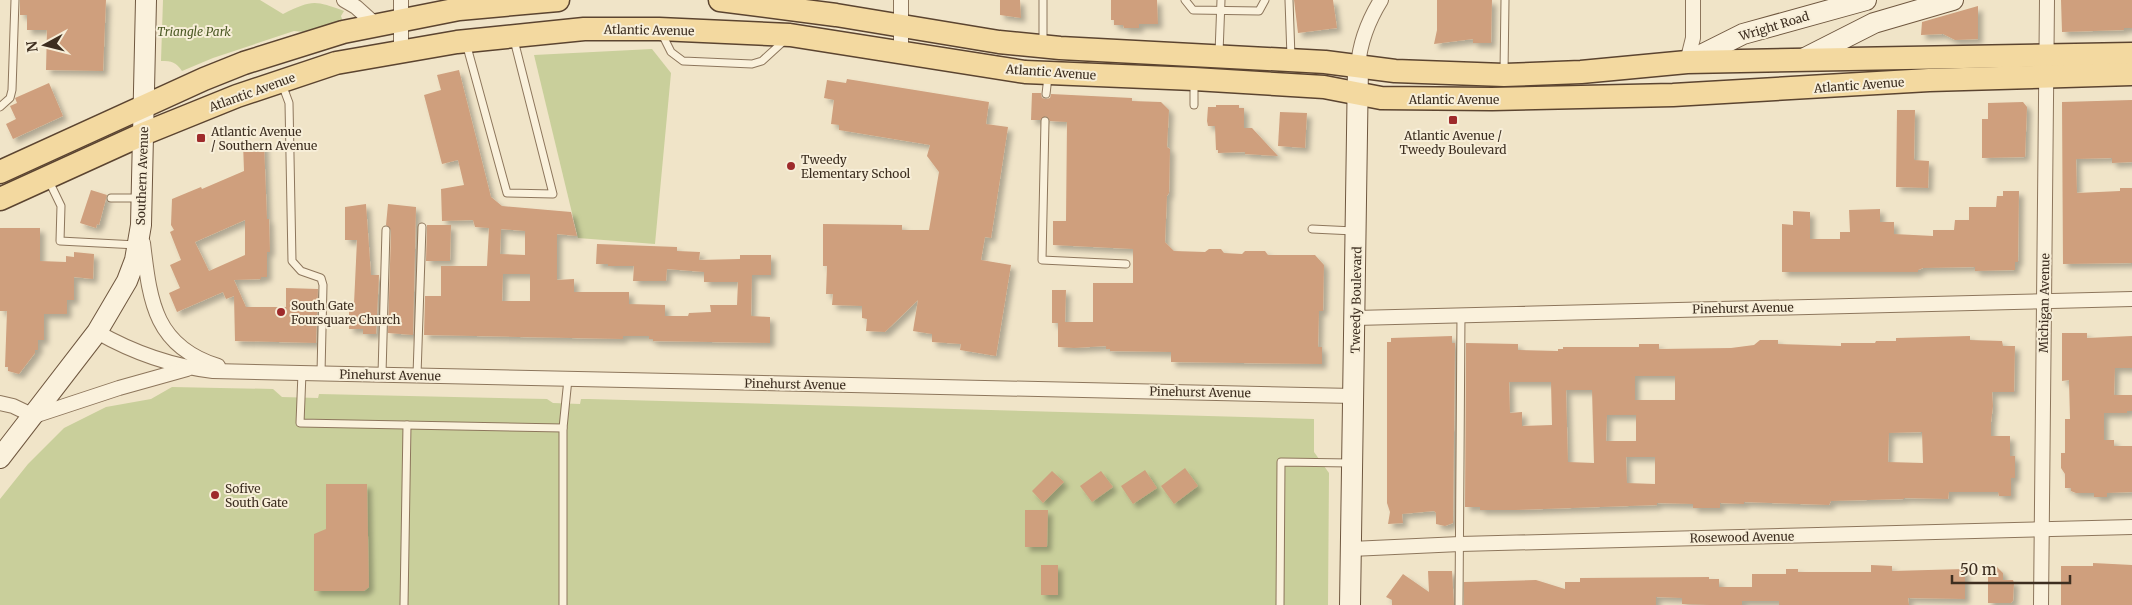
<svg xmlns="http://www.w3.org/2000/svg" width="2132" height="605" font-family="Merriweather,serif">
<defs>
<filter id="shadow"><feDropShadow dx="4.5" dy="4.5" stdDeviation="2.5" flood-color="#0004"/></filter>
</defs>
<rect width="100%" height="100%" fill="#f0e4c8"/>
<g fill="#c9cf9b">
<path d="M163 0H260L283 14C312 0 314 0 344 11L341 16 343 22 304 32 294 31 213 58 182 71C176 62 172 61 161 61Z"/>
<polygon points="652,49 671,73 655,244 578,238 534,55"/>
<polygon points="172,387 273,389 282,397 318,398 319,394 547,399 553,403 580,404 581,399 589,399 1314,419 1314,452 1329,473 1328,605 0,605 0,499 28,464 64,428 106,407 151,399"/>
</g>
<g fill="#cf9f7d" fill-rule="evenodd" filter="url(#shadow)">
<polygon points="20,0 106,0 103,71 46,70 47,30 27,30 27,15 20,15"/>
<polygon points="1000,0 1020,0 1021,18 1000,15"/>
<polygon points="1111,0 1157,0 1158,24 1139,24 1139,28 1124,28 1123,25 1114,25 1114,20 1111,20"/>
<polygon points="1294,0 1333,0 1337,28 1298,33"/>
<polygon points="1437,0 1492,0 1491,43 1473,43 1473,39 1434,44 1437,30"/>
<polygon points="2061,0 2132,0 2132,28 2124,28 2124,30 2062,32"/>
<polygon points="1978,6 1978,39 1955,40 1943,34 1921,35 1922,22"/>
<path d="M459 70 491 197 502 206 571 212 577 236 557 234V280L574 279V292H629V304L665 305V316H688L689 313 711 312 710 305H737L738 282H704V272L667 269 666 281H633L634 266H608V264H596L597 244 677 247V251L700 252 699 260 740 259V255H771V275H752L751 316 770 317V343L653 341V339H649V336H623V339L424 335 425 296H441V266H487L489 228 475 227 473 220 442 221 441 189 464 185 458 160 442 164 424 95 441 90 437 75ZM501 229 525 231V255L500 254ZM503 274H530V301H502Z"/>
<polygon points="847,79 989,102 986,124 1008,127 991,238 985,237 981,260 1011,265 996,356 960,350 961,344 932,342 932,334 913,331 918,300 885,332 866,331 867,319 862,318 862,306 832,305 833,294 826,294 827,266 823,266 823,224 902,225 902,230 929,230 939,172 927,156 930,145 839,130 839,125 831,124 834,100 824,98 827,80 846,83"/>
<polygon points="49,83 63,116 13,139 6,124 16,119 10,106 17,103 15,98"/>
<polygon points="1032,93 1041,93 1042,98 1046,99 1050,98 1051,94 1132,98 1132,101 1161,102 1169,110 1167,147 1170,149 1169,193 1167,196 1165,242 1174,251 1205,252 1209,249 1221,249 1224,253 1242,254 1245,251 1265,251 1268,255 1315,255 1324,265 1323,311 1319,311 1318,347 1322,347 1322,364 1171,362 1171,352 1110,351 1110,349 1106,349 1106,346 1074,348 1058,347 1058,323 1052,323 1052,290 1066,290 1065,322 1093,322 1093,283 1133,283 1133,249 1053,245 1053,221 1066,221 1067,122 1050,121 1046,116 1040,120 1031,120"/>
<polygon points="2132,100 2132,162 2112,163 2112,158 2076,159 2077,193 2120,191 2120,188 2132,188 2132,263 2063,264 2062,102"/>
<polygon points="2023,102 2027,107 2025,157 1982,158 1982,119 1988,119 1988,103"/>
<polygon points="1216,105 1239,105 1239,108 1244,108 1244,128 1252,128 1278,156 1245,154 1245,152 1218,153 1218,150 1216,150 1215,126 1208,126 1207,121 1208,107 1216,107"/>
<polygon points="1897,110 1915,110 1914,160 1929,161 1928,188 1896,187"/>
<polygon points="1280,112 1307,113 1305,148 1278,146"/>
<path d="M243 143H264L267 219H269L270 252H267V277H261V279L234 280 246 307H286V288L318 289 316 343 235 341 234 296 226 299 223 292 177 312 169 293 180 288 170 265 181 260 170 232 174 230 171 225 172 199 201 187 202 189 244 171ZM245 220V255L209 271 195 242Z"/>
<polygon points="91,190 107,195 99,225 97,224 96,228 80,223"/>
<polygon points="2003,191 2019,191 2018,262 2015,262 2015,270 1975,271 1975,267 1923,268 1918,270 1918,272 1782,272 1782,224 1793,225 1793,211 1810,212 1810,239 1840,239 1840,232 1850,232 1849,210 1880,209 1880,222 1894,222 1894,234 1933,236 1933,230 1954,230 1955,220 1969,220 1969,207 1996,207 1997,196 2003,196"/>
<polygon points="366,204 371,275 379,275 376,334 363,334 363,329 349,329 349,304 354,304 357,240 345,240 345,207"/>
<polygon points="388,204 416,207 413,335 388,333 391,230 386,225"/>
<polygon points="427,225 451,225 450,261 426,261"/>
<polygon points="0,228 40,228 40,261 66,262 66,256 74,257 74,252 94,254 93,279 74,277 74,300 67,300 67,314 44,314 44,340 38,340 38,350 35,350 35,353 19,374 8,371 8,367 5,367 7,311 0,311"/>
<polygon points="2062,333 2087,333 2087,338 2132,336 2132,368 2115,368 2114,395 2132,395 2132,411 2127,411 2127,413 2104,413 2104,440 2114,440 2114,446 2132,446 2132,492 2107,493 2107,497 2094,497 2094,493 2076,493 2071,491 2071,488 2065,488 2065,474 2061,468 2061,453 2065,453 2065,419 2070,419 2069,380 2062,381"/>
<polygon points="1452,336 1452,343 1455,343 1453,523 1445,526 1436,524 1436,513 1434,511 1402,514 1403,523 1388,524 1390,512 1387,503 1387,342 1391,342 1391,338"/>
<path d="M1970 336V340L2002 341 2003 346H2015L2014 392H1992L1993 406 1991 422V436H2010V456H2015V478H2011V496H1999L1998 492H1949L1948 499 1904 498V499L1831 501 1829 505 1744 502V504L1720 503V508H1693V504L1657 503V505L1515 510H1480V507H1465L1466 343 1518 344V350L1558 351V349H1563V347H1639V344H1659V349L1731 348 1754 345 1760 340H1778V344L1841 346V343H1875L1876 341H1896V338ZM1635 376H1675V400H1635ZM1509 382H1551L1552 425 1522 426V412L1510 413ZM1566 390H1592L1594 463 1568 462ZM1607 415H1636V441H1606ZM1922 432 1923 463 1888 462 1889 433ZM1626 457H1655V484L1627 483Z"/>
<polygon points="1185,468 1198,486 1174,504 1161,486"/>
<polygon points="1145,470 1157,488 1133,504 1121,486"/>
<polygon points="1052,471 1064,482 1043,503 1032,491"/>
<polygon points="1101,471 1113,487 1092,502 1080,486"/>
<polygon points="326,484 367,484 369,587 364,591 314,591 314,534 326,529"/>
<polygon points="1025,510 1048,510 1047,547 1025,547"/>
<polygon points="2093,563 2132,565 2132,605 2061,605 2061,566 2093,566"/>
<rect x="1041" y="565" width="17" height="30"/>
<polygon points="1871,565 1892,566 1892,571 1965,569 1965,599 1908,598 1909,605 1779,605 1779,601 1742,601 1742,605 1710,605 1682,604 1682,598 1656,597 1656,605 1464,605 1464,582 1536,580 1565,589 1565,582 1580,582 1580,578 1709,577 1709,579 1719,579 1719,587 1752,587 1752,574 1786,574 1786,569 1798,569 1798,572 1871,572"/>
<polygon points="1997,567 2003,573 2003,580 2013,580 2014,583 2013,601 2011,603 1988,603 1988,572 1992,568"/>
<polygon points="1428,571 1452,571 1454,605 1392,605 1392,600 1386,597 1403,574 1429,592"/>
</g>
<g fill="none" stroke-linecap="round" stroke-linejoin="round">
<g stroke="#8d765c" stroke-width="9">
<g id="lane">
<polyline points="1185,0 1193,10 1259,11 1265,0"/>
<polyline points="1289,0 1291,57"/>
<polyline points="662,34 671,52 683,61 752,64 762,61 785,40"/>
<polyline points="466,43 507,193 553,194 514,40"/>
<polyline points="1043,43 1043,0"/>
<polyline points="1219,53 1221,0"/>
<polyline points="1504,72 1505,0"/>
<polyline points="282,84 289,103 292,261 301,271 321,278 323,285 321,373"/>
<polyline points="1046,94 1048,77"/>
<polyline points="1194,105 1194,82"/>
<polyline points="0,107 10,98 12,90 15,0"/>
<polyline points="1045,121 1042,260 1126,264"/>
<polyline points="48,179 61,206 60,241 137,245"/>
<polyline points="111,198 141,198"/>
<polyline points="1312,229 1354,231"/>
<polyline points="302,373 300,423 563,428"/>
<polyline points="382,374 386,230"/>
<polyline points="417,375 422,227"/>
<polyline points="404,605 407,425"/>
<polyline points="563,605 563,428 568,379"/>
<polyline points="1280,605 1281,462 1350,463"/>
<polyline points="1459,605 1461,314"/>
</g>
</g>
<g stroke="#8d765c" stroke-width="16">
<g id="street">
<polyline points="344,0 356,7 376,25"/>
<polyline points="401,0 401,51"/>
<polyline points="901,52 901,0"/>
<polyline points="1687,62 1693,38 1693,0"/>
<path d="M1358 66C1360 41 1368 21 1381 0"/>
<path d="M143 243C150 301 154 346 218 366"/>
<polyline points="1355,318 2132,299"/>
<path d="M97 332C134 353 170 366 213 371L1354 396"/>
<polyline points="0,403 13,406 34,416 119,388 187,369"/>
<polyline points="1351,549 1460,544 2132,527"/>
<polyline points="2041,605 2047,0"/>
</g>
</g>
<g stroke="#6f573f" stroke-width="22">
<g id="secondary">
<polyline points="1801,60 1874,23 1953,0"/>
<polyline points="1687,62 1743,34 1866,0"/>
<polyline points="0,458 97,332 110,310 127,281 135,260 141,225 146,0"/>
<polyline points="1350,605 1358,66"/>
</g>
</g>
<g stroke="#5b4430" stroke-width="25">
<g id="primary">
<polyline points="720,0 836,15 999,42 1060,48 1325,62 1395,71 1504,75 1581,72 1687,62 2132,54"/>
<polyline points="0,172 204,79 244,63 343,32 459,9 558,0"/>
<polyline points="0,199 143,134 237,96 336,63 457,42 584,29 659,29 790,35 1025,72 1194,79 1324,87 1381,98 1492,99 1673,95 1929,80 2132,74"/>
</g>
</g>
<use href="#lane" stroke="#faf1dc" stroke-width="7"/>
<use href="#street" stroke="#faf1dc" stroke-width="14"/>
<use href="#secondary" stroke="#faf1dc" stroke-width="20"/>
<use href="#primary" stroke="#f3d9a0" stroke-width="22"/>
</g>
<g fill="#9e2a2b" stroke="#f7eed8" stroke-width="2">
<rect x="1448" y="115" width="10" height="10" rx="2.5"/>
<rect x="196" y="133" width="10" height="10" rx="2.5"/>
<circle cx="791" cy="166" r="5"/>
<circle cx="281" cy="312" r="5"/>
<circle cx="215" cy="495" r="5"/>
</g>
<g text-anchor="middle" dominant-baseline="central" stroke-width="4" stroke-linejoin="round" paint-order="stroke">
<g font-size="12" fill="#3d2e20" stroke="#f7eed8">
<text transform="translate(1774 26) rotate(-17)">Wright Road</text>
<text transform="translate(649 30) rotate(1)">Atlantic Avenue</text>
<text transform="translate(1051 72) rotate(4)">Atlantic Avenue</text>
<text transform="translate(1859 85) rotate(-4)">Atlantic Avenue</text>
<text transform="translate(252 92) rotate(-20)">Atlantic Avenue</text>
<text x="1454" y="99">Atlantic Avenue</text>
<text transform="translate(142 176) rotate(-88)">Southern Avenue</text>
<text transform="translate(1356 300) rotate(-89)">Tweedy Boulevard</text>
<text transform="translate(2044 303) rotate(-89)">Michigan Avenue</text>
<text transform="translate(1743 308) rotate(-1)">Pinehurst Avenue</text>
<text transform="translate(390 375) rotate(1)">Pinehurst Avenue</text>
<text transform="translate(795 384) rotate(1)">Pinehurst Avenue</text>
<text transform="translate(1200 392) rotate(1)">Pinehurst Avenue</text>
<text transform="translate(1742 537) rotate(-1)">Rosewood Avenue</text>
</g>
<g font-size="12" font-style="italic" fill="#4d5a26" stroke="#f7eed8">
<text x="194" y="31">Triangle Park</text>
</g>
<g font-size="12" fill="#3d2e20" stroke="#f7eed8" text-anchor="start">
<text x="211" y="131">Atlantic Avenue<tspan x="211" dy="14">/ Southern Avenue</tspan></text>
<text x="1453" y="135" text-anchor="middle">Atlantic Avenue /<tspan x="1453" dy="14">Tweedy Boulevard</tspan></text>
<text x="801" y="159">Tweedy<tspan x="801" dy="14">Elementary School</tspan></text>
<text x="291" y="305">South Gate<tspan x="291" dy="14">Foursquare Church</tspan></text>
<text x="225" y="488">Sofive<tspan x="225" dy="14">South Gate</tspan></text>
</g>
</g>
<g transform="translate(45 45) rotate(263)" stroke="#f7eed8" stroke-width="4" paint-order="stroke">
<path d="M0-4L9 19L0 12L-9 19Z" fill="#3d2e20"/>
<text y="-8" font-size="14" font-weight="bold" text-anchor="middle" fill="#3d2e20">N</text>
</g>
<path d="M1952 575v8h118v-8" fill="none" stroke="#3d2e20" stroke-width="2.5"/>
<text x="1960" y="575" font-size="15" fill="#3d2e20" stroke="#f7eed8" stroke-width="4" paint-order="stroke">50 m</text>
</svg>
